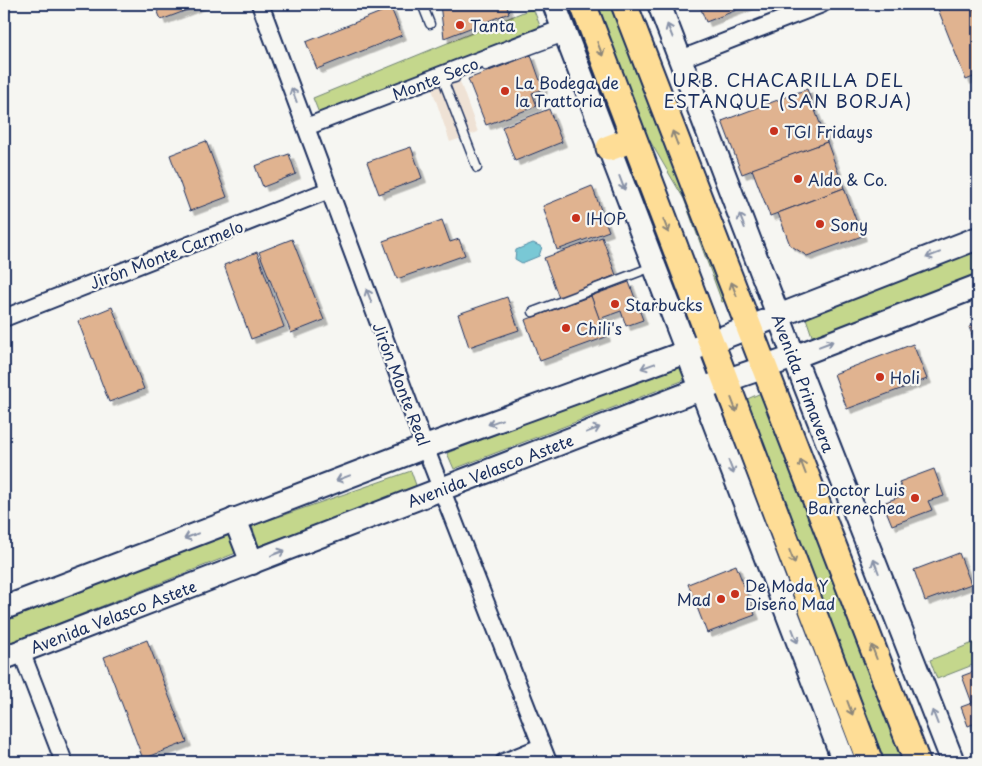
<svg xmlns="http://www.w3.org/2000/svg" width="982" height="766" font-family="'Playpen Sans',sans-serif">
<defs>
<filter id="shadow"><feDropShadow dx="4.5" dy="4.5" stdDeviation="0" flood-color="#0004"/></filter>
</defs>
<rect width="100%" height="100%" fill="#f6f6f2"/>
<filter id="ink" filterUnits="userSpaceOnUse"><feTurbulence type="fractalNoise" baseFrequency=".02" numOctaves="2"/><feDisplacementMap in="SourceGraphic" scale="10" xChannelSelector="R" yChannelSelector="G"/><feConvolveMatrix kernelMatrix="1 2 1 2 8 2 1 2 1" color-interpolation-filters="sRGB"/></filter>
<g filter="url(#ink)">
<polygon fill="#efe2d5" points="459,79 478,132 450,142 432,89"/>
<g fill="#c4d78c" stroke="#708375">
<polygon points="597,4 617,4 732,299 722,302 684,199 647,136"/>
<polygon points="533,8 544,36 324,126 313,98"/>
<polygon points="978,246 978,281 812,336 805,315"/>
<polygon points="681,363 687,379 454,469 447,453"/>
<polygon points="761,393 905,762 885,762 745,400"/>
<polygon points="411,471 417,488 259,546 252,526"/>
<polygon points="228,529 236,553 4,645 4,616"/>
<polygon points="978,641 978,663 937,679 930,660"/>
</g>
<polygon fill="#79c8d5" stroke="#538ba5" points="533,243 542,247 539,256 522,263 515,259 516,250"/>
<g fill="#e0b390" stroke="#1b2f5e" filter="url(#shadow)">
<polygon points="155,4 203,4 161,20"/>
<polygon points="440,4 506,4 509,13 444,38"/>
<polygon points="699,4 752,4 706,22"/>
<polygon points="936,4 972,4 978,19 978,75 966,80"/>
<polygon points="391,8 402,35 317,69 306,42"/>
<polygon points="531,55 543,89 532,93 537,106 486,125 468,79"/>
<polygon points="807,89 827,142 742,174 722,121"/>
<polygon points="549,109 562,142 515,161 502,127"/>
<polygon points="206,141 227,197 190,211 170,155"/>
<polygon points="827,142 844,188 770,216 752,169"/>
<polygon points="411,147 422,178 379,194 367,162"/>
<polygon points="289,154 296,174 263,187 255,166"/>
<polygon points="592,186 609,231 557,250 543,206"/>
<polygon points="844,188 862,236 807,256 790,245 778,213"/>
<polygon points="442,220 450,242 459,239 465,255 397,279 383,241"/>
<polygon points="602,237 616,275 559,298 544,258"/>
<polygon points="292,239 324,320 291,333 259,252"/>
<polygon points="257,252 284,327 251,339 224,265"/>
<polygon points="629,282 643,320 626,326 621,311 599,319 591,296"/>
<polygon points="591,296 606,337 540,361 525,320"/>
<polygon points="507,297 519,330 469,347 458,314"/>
<polygon points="112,307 144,389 109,402 78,321"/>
<polygon points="978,323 978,350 969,327"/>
<polygon points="913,344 927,379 847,409 834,374"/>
<polygon points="934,469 944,496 928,501 932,510 892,525 883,503 904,495 899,482"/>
<polygon points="959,553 971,584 925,601 914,570"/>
<polygon points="736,565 755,615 707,633 688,584"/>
<polygon points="147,640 187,742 143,759 104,657"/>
<polygon points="978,670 978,722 968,726 961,707 972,703 962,676"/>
</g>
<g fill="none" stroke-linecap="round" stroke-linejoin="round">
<g stroke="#1b2f5e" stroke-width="11">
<g id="lane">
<polyline points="422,4 430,24"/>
<polyline points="486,66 565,37"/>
<polyline points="455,78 448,80 445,85 477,168"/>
<polyline points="533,312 652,267"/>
</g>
</g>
<g stroke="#1b2f5e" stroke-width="20">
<g id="street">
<polyline points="260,4 425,447 548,762"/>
<polyline points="681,59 822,4"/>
<polyline points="306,127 563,28"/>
<polyline points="4,318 329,190"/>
<polyline points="21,651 64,762"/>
<polyline points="504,762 541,747"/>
</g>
</g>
<g stroke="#1b2f5e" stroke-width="26">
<g id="secondary">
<polyline points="554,4 844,762"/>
<polyline points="659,4 801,375 953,762"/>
<polyline points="235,519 252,563"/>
<polyline points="4,608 425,447 686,352 978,238"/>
<polyline points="4,658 690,393 794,357 978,286"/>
</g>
</g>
<g stroke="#1b2f5e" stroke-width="29">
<g id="primary">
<polyline points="583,4 870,762"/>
<polyline points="624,4 917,762"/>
<polyline points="609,148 633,139"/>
</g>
</g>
<use href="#lane" stroke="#f6f6f2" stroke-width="8"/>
<use href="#street" stroke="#f6f6f2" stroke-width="16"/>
<use href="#secondary" stroke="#f6f6f2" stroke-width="22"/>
<use href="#primary" stroke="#fedd96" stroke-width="25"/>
</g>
<defs><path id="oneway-shaft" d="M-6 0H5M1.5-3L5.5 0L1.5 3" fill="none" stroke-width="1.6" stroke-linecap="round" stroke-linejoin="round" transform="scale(1.25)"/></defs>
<g stroke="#8892a8">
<use href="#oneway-shaft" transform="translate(670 31) rotate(-112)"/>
<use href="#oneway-shaft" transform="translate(294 95) rotate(-111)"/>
<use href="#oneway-shaft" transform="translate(622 183) rotate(69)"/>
<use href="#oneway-shaft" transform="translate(742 221) rotate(-111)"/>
<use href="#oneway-shaft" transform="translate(933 255) rotate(159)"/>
<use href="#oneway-shaft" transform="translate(369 296) rotate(-111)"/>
<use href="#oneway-shaft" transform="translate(826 344) rotate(-21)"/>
<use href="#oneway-shaft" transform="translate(648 366) rotate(160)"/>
<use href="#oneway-shaft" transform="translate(495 422) rotate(160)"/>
<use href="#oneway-shaft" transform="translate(593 430) rotate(-21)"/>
<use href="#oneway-shaft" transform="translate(731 467) rotate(69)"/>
<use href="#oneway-shaft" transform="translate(343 478) rotate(159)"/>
<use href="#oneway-shaft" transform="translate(191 536) rotate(159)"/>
<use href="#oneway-shaft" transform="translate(278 553) rotate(-21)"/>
<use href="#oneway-shaft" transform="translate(876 566) rotate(-111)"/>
<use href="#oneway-shaft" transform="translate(795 636) rotate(69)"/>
<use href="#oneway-shaft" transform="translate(935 717) rotate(-111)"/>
</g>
<g stroke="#8c867a">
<use href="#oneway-shaft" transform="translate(600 49) rotate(69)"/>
<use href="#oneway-shaft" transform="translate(675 138) rotate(-111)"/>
<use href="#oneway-shaft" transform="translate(666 226) rotate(69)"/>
<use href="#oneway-shaft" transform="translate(734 289) rotate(-111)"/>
<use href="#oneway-shaft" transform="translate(734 405) rotate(69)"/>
<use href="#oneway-shaft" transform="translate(803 467) rotate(-111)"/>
<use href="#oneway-shaft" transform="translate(792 557) rotate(69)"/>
<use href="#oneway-shaft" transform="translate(874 652) rotate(-111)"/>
<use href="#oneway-shaft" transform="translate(850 708) rotate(69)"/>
</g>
</g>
<g fill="#c8321e" stroke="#f6f6f2" stroke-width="2">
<circle cx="460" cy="25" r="5"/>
<circle cx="505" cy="91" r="5"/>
<circle cx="774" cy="131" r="5"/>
<circle cx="798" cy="179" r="5"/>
<circle cx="576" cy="218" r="5"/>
<circle cx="820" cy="224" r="5"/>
<circle cx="615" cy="304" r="5"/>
<circle cx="566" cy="328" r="5"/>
<circle cx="880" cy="377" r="5"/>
<circle cx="915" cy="498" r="5"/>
<circle cx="735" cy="594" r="5"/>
<circle cx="721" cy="599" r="5"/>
</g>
<g text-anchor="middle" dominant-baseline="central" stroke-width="4.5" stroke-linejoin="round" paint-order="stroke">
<g font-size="16" fill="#1b2f5e" stroke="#f6f6f2" text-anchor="start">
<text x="470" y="25">Tanta</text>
<text x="515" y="82">La Bodega de<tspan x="515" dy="18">la Trattoria</tspan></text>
<text x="784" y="131">TGI Fridays</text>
<text x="808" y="179">Aldo &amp; Co.</text>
<text x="586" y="218">IHOP</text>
<text x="830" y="224">Sony</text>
<text x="625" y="304">Starbucks</text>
<text x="576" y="328">Chili's</text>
<text x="890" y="377">Holi</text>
<text x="905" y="489" text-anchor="end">Doctor Luis<tspan x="905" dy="18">Barrenechea</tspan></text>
<text x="745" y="585">De Moda Y<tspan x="745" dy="18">Diseño Mad</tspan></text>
<text x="711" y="599" text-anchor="end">Mad</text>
</g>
<g font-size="16" fill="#1b2f5e" stroke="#f6f6f2">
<text transform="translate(435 78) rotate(-21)">Monte Seco</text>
<text transform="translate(166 254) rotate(-21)">Jirón Monte Carmelo</text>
<text transform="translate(804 383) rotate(69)">Avenida Primavera</text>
<text transform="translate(402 384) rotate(69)">Jirón Monte Real</text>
<text transform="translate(490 470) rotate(-21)">Avenida Velasco Astete</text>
<text transform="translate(113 616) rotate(-21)">Avenida Velasco Astete</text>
</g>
<g font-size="18" letter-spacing="1" fill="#1b2f5e" stroke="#f6f6f2">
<text x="788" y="79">URB. CHACARILLA DEL<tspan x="788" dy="21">ESTANQUE (SAN BORJA)</tspan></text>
</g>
</g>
<rect width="982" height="766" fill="none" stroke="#f6f6f2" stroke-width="20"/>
<rect x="10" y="10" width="962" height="746" fill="none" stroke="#1b2f5e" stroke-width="2" filter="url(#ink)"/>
</svg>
